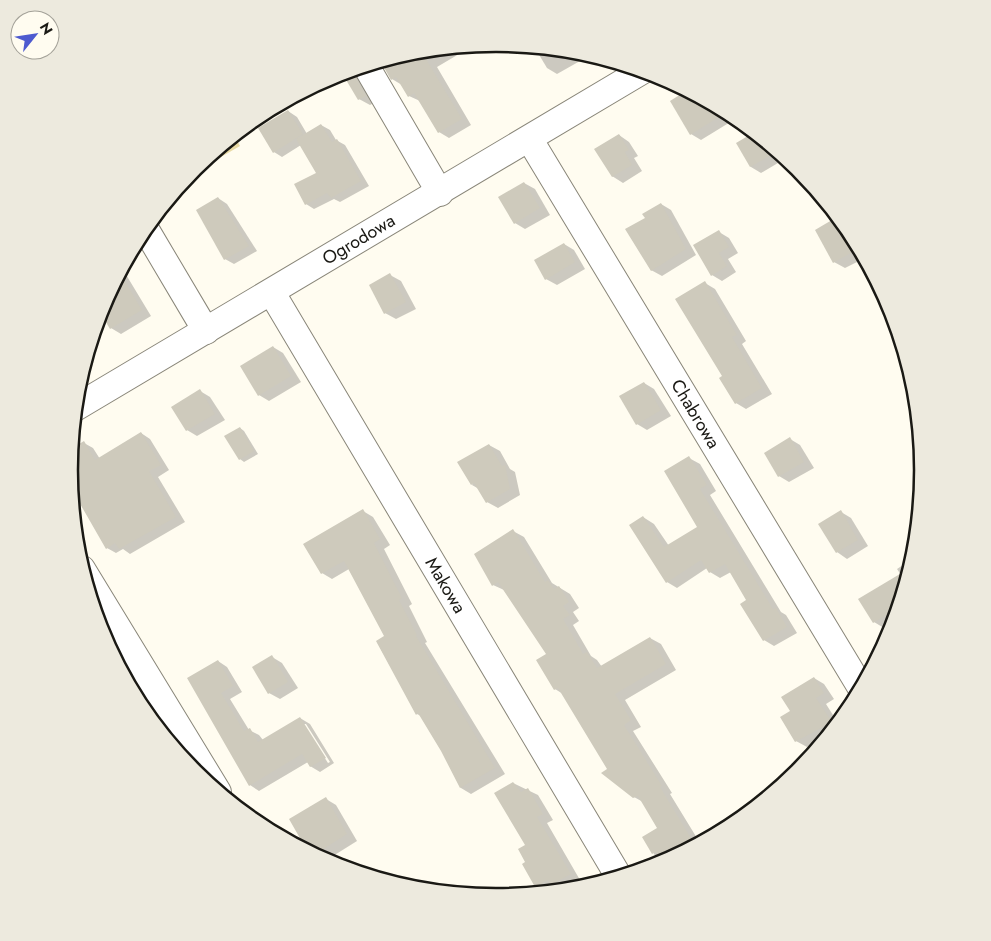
<svg xmlns="http://www.w3.org/2000/svg" width="991" height="941" font-family="Jost,sans-serif">
<rect width="100%" height="100%" fill="#fffcf0"/>
<polygon fill="#e9daa5" points="234,135 240,146 188,176"/>
<g fill="#0003" fill-rule="evenodd">
<polygon points="455,48 459,54 437,67 471,125 449,138 439,132 420,101 409,96 402,85 392,79 382,61 413,52"/>
<polygon points="535,48 575,52 580,61 557,74 547,68"/>
<polygon points="362,67 376,102 370,105 359,99 343,73"/>
<polygon points="687,92 727,113 732,121 701,140 691,134 671,101"/>
<polygon points="288,111 297,117 307,134 321,125 330,130 336,140 345,145 369,186 340,202 334,199 314,209 306,204 317,173 301,145 282,157 274,152"/>
<polygon points="754,134 780,154 783,160 761,173 751,167 738,144"/>
<polygon points="619,135 629,142 638,156 634,158 642,171 623,183 612,176"/>
<polygon points="790,163 797,169 817,193 814,195 804,189"/>
<polygon points="524,183 535,189 550,215 525,229 515,223"/>
<polygon points="820,197 850,234 891,310 861,260 845,268 834,262 834,221"/>
<polygon points="218,198 227,204 257,251 234,264 225,259"/>
<polygon points="661,204 671,210 696,255 662,276 651,270 646,218"/>
<polygon points="719,232 729,238 738,253 728,259 736,272 722,281 712,275"/>
<polygon points="564,244 574,250 585,269 557,285 546,279"/>
<polygon points="122,268 151,316 121,334 111,328 103,315 98,317"/>
<polygon points="390,275 401,281 416,309 396,319 385,313"/>
<polygon points="705,283 715,289 746,341 742,344 772,394 746,409 736,403 724,377"/>
<polygon points="273,347 283,353 301,382 269,401 259,395"/>
<polygon points="906,362 914,386 901,365"/>
<polygon points="644,383 654,389 671,416 647,430 637,424"/>
<polygon points="200,391 210,397 225,420 197,436 187,430"/>
<polygon points="240,428 244,431 258,454 244,462 240,459"/>
<polygon points="141,433 150,439 169,470 158,477 185,522 130,554 123,549 116,553 107,548 70,486 71,451 84,443 93,448 100,459"/>
<polygon points="790,439 800,445 814,468 789,482 779,476"/>
<polygon points="489,445 500,451 510,469 515,472 520,495 498,508 487,502 479,489 472,485"/>
<polygon points="689,458 700,464 716,491 710,495 781,612 786,615 797,633 774,646 764,640 748,600 731,572 720,578 710,572 707,568 677,588 667,582 643,517 654,524 669,546 699,528"/>
<polygon points="920,498 918,513 912,503"/>
<polygon points="363,511 373,517 390,545 384,549 412,604 409,606 427,642 425,643 505,774 471,794 461,788 442,751 421,716 417,714 377,642 386,637 349,569 332,579 322,573"/>
<polygon points="841,512 851,518 868,546 847,559 837,552"/>
<polygon points="513,531 524,537 552,583 570,594 579,608 573,612 579,621 573,625 591,656 597,660 602,667 650,638 661,644 676,670 625,700 641,727 633,731 672,793 670,794 700,843 660,864 644,837 658,829 643,802 634,797 609,769 563,694 555,689 548,654 504,590 493,585"/>
<polygon points="912,559 893,623 884,628 874,622 901,575 897,569"/>
<polygon points="272,657 282,663 298,688 280,699 269,693"/>
<path d="M218 661 227 667 242 692 230 699 249 730 259 735 263 740 300 718 310 724 334 763 320 772 310 766 308 762 259 791 250 785 189 678ZM303 724H306L330 762 328 763Z"/>
<polygon points="814,678 824,684 834,699 826,704 838,723 826,737 807,747 796,741 792,711"/>
<polygon points="133,693 139,694 149,699 139,705"/>
<polygon points="513,783 538,795 553,820 547,823 580,880 576,883 579,889 541,893 523,864 527,862 526,845"/>
<polygon points="326,799 336,805 357,841 325,861 307,851 301,841"/>
</g>
<g fill="#cecabc">
<polygon points="440,49 426,59 462,119 438,133 414,93 408,97 396,77 391,80 381,62 413,52"/>
<polygon points="352,70 366,96 358,100 342,73"/>
<polygon points="686,91 727,112 690,135 670,101"/>
<polygon points="288,110 303,134 273,153 258,128"/>
<polygon points="321,124 332,142 337,139 361,181 331,198 327,193 305,205 294,184 316,173 296,139"/>
<polygon points="753,133 777,152 750,167 736,143"/>
<polygon points="619,134 629,150 625,152 632,165 612,177 594,149"/>
<polygon points="524,182 540,208 514,224 498,197"/>
<polygon points="218,197 249,246 224,260 196,210"/>
<polygon points="661,203 686,249 651,271 625,229 645,218 642,214"/>
<polygon points="837,217 850,234 858,249 833,263 815,230"/>
<polygon points="719,230 729,247 719,253 727,266 711,276 693,245"/>
<polygon points="564,243 575,262 545,280 534,260"/>
<polygon points="120,273 142,310 110,329 100,312"/>
<polygon points="390,273 406,302 384,314 369,285"/>
<polygon points="705,281 737,335 732,337 762,388 735,404 719,378 722,376 675,299"/>
<polygon points="273,346 291,376 258,396 240,366"/>
<polygon points="644,382 661,410 636,425 619,396"/>
<polygon points="200,389 215,414 186,431 171,407"/>
<polygon points="240,427 254,451 239,460 224,436"/>
<polygon points="141,432 161,465 149,471 176,517 119,549 115,543 106,549 71,488 69,470 71,449 84,441 95,460"/>
<polygon points="790,437 804,462 778,477 764,453"/>
<polygon points="489,444 502,466 505,465 510,489 486,503 474,483 471,485 457,462"/>
<polygon points="689,456 707,485 700,489 773,609 776,608 787,627 763,641 740,604 746,600 725,564 709,573 701,560 666,583 629,525 643,516 664,547 697,527 664,471"/>
<polygon points="363,509 380,539 374,543 402,598 399,600 417,635 416,636 495,768 460,788 441,751 418,713 416,715 376,641 384,636 344,561 321,574 303,544"/>
<polygon points="841,510 858,540 836,553 818,524"/>
<polygon points="513,529 545,582 548,580 554,589 559,586 569,602 563,606 570,615 563,619 583,654 587,652 597,668 650,637 666,664 615,694 631,720 624,725 662,786 660,787 695,845 663,863 656,852 652,854 642,837 657,828 638,796 633,798 601,773 607,769 558,688 554,690 536,660 546,654 498,582 492,586 474,554"/>
<polygon points="910,568 897,609 873,623 858,599"/>
<polygon points="272,655 288,682 268,694 252,667"/>
<polygon points="218,660 233,686 221,693 244,731 250,728 258,742 300,717 326,758 310,767 302,754 249,786 187,678"/>
<polygon points="814,677 824,693 816,698 832,722 795,742 780,717 790,711 781,697"/>
<polygon points="513,782 521,792 528,788 543,814 537,817 571,874 551,885 548,880 535,887 522,864 525,862 518,849 525,845 494,793"/>
<polygon points="326,797 347,834 314,855 294,844 301,840 289,819"/>
</g>
<g fill="none" stroke-linecap="round" stroke-linejoin="round">
<g stroke="#898679" stroke-width="28">
<g id="minor">
<polyline points="366,66 440,193"/>
<path id="s1" d="M530 140 861 688"/>
<polyline points="145,228 206,331"/>
<path id="s2" d="M272 293 619 877"/>
<path id="s3" d="M75 408 642 71"/>
<polyline points="82,569 218,792"/>
</g>
</g>
<use href="#minor" stroke="#fff" stroke-width="26"/>
</g>
<g text-anchor="middle" dominant-baseline="central" stroke-width="4" stroke-linejoin="round" paint-order="stroke">
<g font-size="18" fill="#1a1914" stroke="#fffcf0">
<text stroke="none"><textPath href="#s3" startOffset="330">Ogrodowa</textPath></text>
<text stroke="none"><textPath href="#s1" startOffset="320">Chabrowa</textPath></text>
<text stroke="none"><textPath href="#s2" startOffset="340">Makowa</textPath></text>
</g>
</g>
<path d="M0 0H991V941H0ZM78 470a418 418 0 1 1 836 0a418 418 0 1 1-836 0Z" fill="#edeade" fill-rule="evenodd"/>
<path fill="none" stroke="#1a1914" stroke-width="2.5" d="M78 470a418 418 0 1 1 836 0a418 418 0 1 1-836 0Z"/>
<g transform="translate(35 35) rotate(60)"><circle r="24" fill="#fffcf0" stroke="#a3a198"/>
<path d="M0-4L9 19L0 12L-9 19Z" fill="#4d5acf"/>
<text y="-8" font-size="14" font-weight="bold" text-anchor="middle" fill="#1a1914">N</text>
</g>
</svg>
